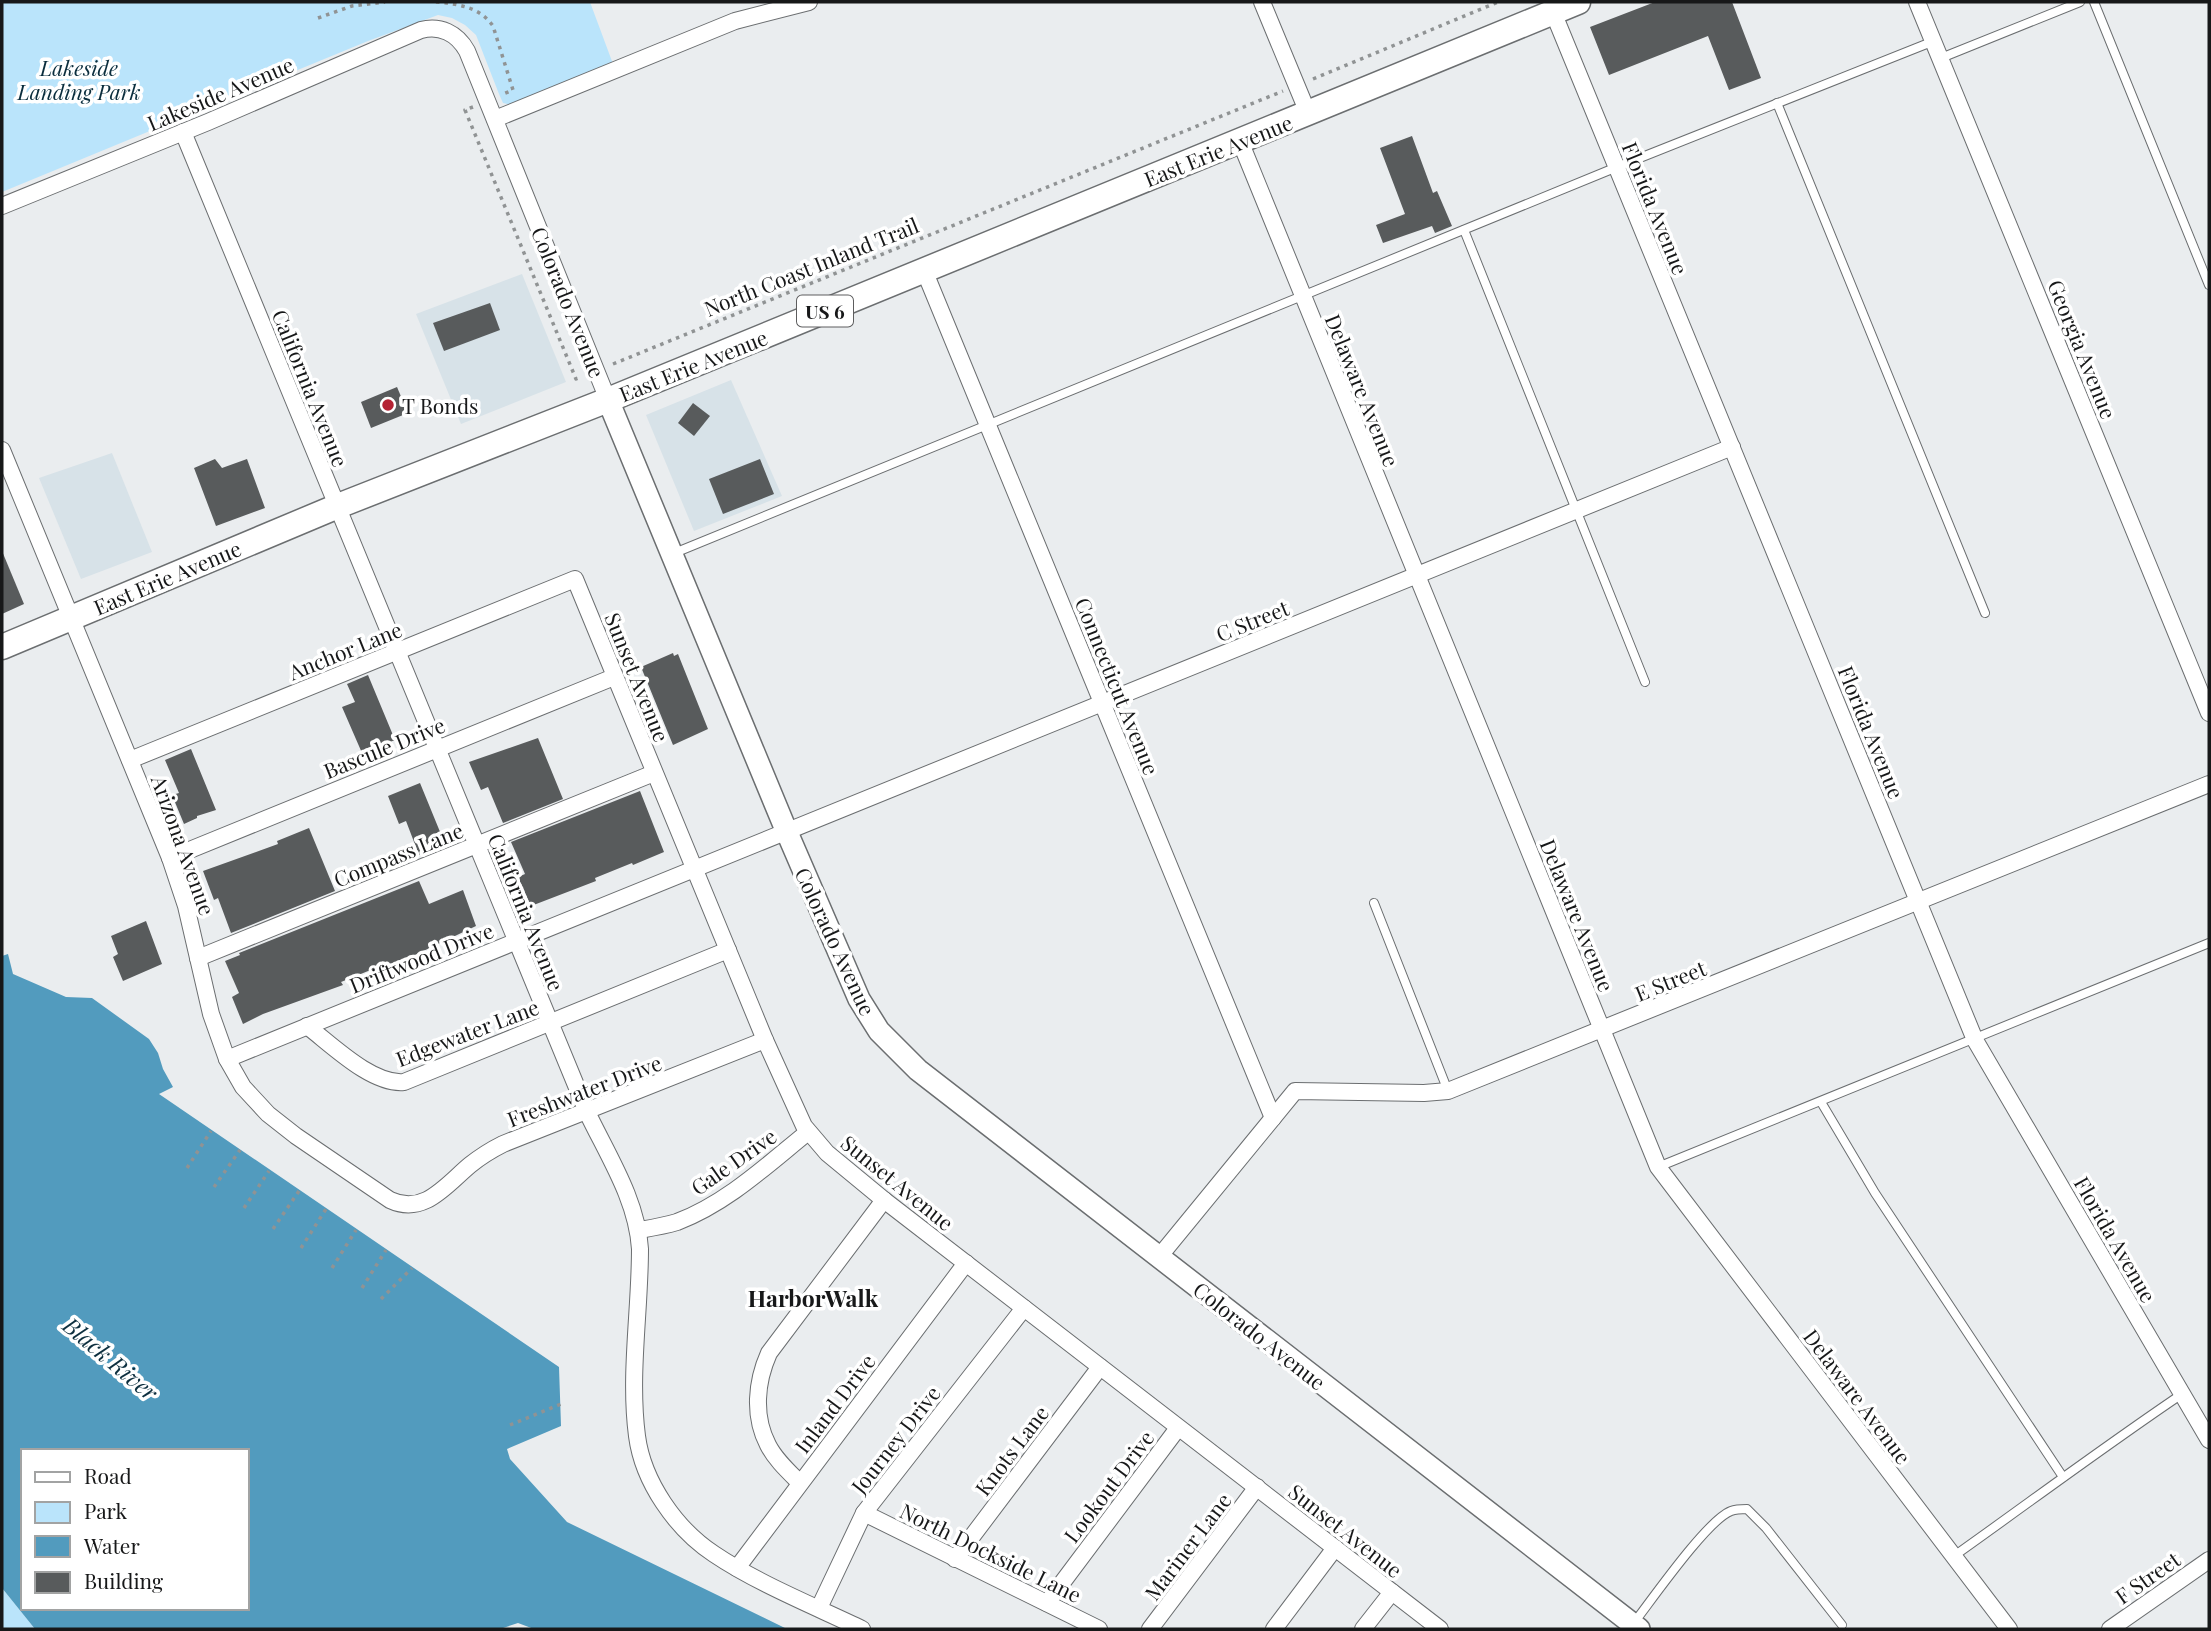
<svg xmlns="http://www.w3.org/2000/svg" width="2211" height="1631" font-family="'Playfair Display',serif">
<rect width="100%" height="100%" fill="#eaedef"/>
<g fill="#d7e2e8">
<polygon points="522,274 566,382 461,424 416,314"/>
<polygon points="731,380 782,496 694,531 646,415"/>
<polygon points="112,453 152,552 81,579 39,478"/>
</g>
<g fill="#bae4fb">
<polygon points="2,2 590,2 613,64 512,105 503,103 499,94 476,35 465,25 452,18 438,15 368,41 2,192"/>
<polygon points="2,1588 35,1629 2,1629"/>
</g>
<path fill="#529bbe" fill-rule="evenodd" d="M8 954 13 974 66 997 92 998 149 1039 158 1053 163 1069 173 1087 159 1094 559 1367 561 1426 507 1449 510 1459 567 1522 787 1629H534L518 1623 500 1629H35L2 1588V956ZM23 1451H247V1608H23Z"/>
<g fill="#585b5c">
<polygon points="1655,2 1732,2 1761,78 1729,90 1708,36 1609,75 1590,27"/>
<polygon points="1412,136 1433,193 1437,191 1452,226 1435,233 1432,226 1383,243 1376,225 1405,214 1380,148"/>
<polygon points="490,303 500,330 444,351 433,323"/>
<polygon points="397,387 408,413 371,428 361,402"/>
<polygon points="693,403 710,416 694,436 678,423"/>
<polygon points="215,459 222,468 247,459 265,508 216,526 194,468"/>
<polygon points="760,459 774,494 723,514 709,479"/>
<polygon points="2,551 24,604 2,614"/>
<polygon points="673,653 674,656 678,654 708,729 673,745 641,667"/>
<polygon points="368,675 395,740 362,753 342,707 355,702 347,684"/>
<polygon points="538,738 563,799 503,823 488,787 481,790 469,762"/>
<polygon points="191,749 216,810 197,816 197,818 184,824 172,795 179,793 165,760"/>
<polygon points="420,783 445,844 419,855 406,821 399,824 388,796"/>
<polygon points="640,791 664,852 633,865 632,863 595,878 596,881 531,906 518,877 525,874 511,842"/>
<polygon points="309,828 335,891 231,933 218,898 214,900 203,871 278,844 277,841"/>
<polygon points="419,881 429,904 463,890 476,926 417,954 379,969 378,967 341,982 343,985 263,1014 243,1024 232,997 239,993 225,961 240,955 239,953"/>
<polygon points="146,921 162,964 123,981 113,957 118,954 111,936"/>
</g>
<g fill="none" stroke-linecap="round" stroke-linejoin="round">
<g stroke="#6b6e70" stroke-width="10">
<g id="service">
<polyline points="2094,2 2209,285"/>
<polyline points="1941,58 2080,2"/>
<polyline points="1777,103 1985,613"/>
<polyline points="1464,230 1645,682"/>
<polyline points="672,554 1617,167 1934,41"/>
<polyline points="1374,903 1448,1091"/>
<polyline points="1821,1102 1875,1193 2063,1477"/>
<polyline points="1658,1167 2209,943"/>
<path d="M1954 1556C2030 1502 2105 1446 2182 1394"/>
<path d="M1633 1624C1651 1601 1707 1520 1731 1511 1736 1509 1742 1509 1747 1509L1766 1528 1842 1625"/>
</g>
</g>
<g stroke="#6b6e70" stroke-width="18">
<g id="minor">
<polyline points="1262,2 1308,113"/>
<polyline points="1917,2 2209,713"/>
<polyline points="1553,12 1975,1040 2209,1440"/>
<polyline points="495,119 735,21 809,2"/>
<path d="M183 132 587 1112C608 1156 637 1200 640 1249 640 1311 629 1375 637 1436 643 1482 676 1529 714 1554 757 1583 814 1606 862 1629"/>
<polyline points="1240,141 1658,1167 2009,1629"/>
<path d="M2 206 208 122 421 30C440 25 457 33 467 51L608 400"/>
<polyline points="924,270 1273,1118"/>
<path d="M2 450 170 858 186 906 211 1014 227 1059 243 1087 268 1114 296 1136 390 1200C424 1216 446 1185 470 1165 480 1157 491 1150 503 1144L765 1040"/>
<polyline points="130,760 575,579 765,1040 804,1126 827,1153 884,1200 1440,1629"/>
<polyline points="170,858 614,677"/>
<polyline points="198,958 654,773"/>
<path d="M307 1026C332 1045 372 1085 404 1082L728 950"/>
<polyline points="227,1059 1732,447"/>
<path d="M639 1230C651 1228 664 1226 677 1222 727 1203 767 1165 808 1132"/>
<polyline points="1159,1257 1295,1091 1424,1093 1448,1091 2209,784"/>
<path d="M800 1483C788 1471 775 1459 768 1445 753 1416 756 1382 769 1353L884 1200"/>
<polyline points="864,1513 1099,1629"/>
<polyline points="955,1559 1100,1367"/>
<polyline points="737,1568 966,1263"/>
<polyline points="1047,1603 1178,1428"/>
<polyline points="819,1608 864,1513 1024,1308"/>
<polyline points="1150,1629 1257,1487"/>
<polyline points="1274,1629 1335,1548"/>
<polyline points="1363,1629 1392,1592"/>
<polyline points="2110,1629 2209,1560"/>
</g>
</g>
<g stroke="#6b6e70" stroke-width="24">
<polyline id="secondary" points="608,400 786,830 859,999 879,1031 918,1070 1639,1629"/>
</g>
<g stroke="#6b6e70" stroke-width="27">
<polyline id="primary" points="2,647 338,506 608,400 1578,2"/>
</g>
<g stroke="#909394" stroke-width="3.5" stroke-dasharray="3.5 5" stroke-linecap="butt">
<path d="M436 2C458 4 480 7 493 26L513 90 503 94"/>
<polyline points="318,18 352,6 385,2"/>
<polyline points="1313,79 1498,2"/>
<polyline points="473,107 465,110 576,379 580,377"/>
<polyline points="613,364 1283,91"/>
<polyline points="187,1168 211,1131"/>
<polyline points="214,1187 240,1150"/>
<polyline points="244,1208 269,1171"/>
<polyline points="273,1229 299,1191"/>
<polyline points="301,1248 326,1209"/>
<polyline points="332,1268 356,1230"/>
<polyline points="362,1288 386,1250"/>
<polyline points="381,1299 412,1268"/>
<polyline points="510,1425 561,1404"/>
</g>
<use href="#service" stroke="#fff" stroke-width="8"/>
<use href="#minor" stroke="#fff" stroke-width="16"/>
<use href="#secondary" stroke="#fff" stroke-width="21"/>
<use href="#primary" stroke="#fff" stroke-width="24"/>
</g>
<circle fill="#b42233" stroke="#fff" stroke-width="2.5" cx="388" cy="405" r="7"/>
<g text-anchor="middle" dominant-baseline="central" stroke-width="7" stroke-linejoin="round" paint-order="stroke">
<rect fill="#fff" stroke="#5d5d5e" stroke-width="2" x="797" y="295.5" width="56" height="31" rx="5"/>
<g font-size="19" font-weight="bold" fill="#171819">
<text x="825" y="311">US 6</text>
</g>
<g font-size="21" font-style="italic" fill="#0a2d3d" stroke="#fff">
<text x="79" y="67">Lakeside<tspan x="79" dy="24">Landing Park</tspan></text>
</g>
<g font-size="21" fill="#171819" stroke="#fff">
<text transform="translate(220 93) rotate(-23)">Lakeside Avenue</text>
<text transform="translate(1218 150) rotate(-22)">East Erie Avenue</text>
<text transform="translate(1656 208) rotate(68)">Florida Avenue</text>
<text transform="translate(811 266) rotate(-22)">North Coast Inland Trail</text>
<text transform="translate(569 302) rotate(68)">Colorado Avenue</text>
<text transform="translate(2083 349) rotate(68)">Georgia Avenue</text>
<text transform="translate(693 365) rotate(-22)">East Erie Avenue</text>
<text transform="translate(311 388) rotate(68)">California Avenue</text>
<text transform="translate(1363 390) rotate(68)">Delaware Avenue</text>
<text transform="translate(167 577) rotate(-23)">East Erie Avenue</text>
<text transform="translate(1252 620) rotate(-22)">C Street</text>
<text transform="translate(345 650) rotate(-22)">Anchor Lane</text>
<text transform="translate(638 677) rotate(68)">Sunset Avenue</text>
<text transform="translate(1118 686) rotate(68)">Connecticut Avenue</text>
<text transform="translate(1872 732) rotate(68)">Florida Avenue</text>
<text transform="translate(384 747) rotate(-22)">Bascule Drive</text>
<text transform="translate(184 845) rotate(70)">Arizona Avenue</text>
<text transform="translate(398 854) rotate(-22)">Compass Lane</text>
<text transform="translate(527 912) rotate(68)">California Avenue</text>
<text transform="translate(1578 915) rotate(68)">Delaware Avenue</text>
<text transform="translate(836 941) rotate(65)">Colorado Avenue</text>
<text transform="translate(421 957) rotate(-22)">Driftwood Drive</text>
<text transform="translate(1670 980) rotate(-22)">E Street</text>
<text transform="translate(467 1032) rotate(-21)">Edgewater Lane</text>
<text transform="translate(584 1090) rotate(-21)">Freshwater Drive</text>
<text transform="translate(733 1161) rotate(-35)">Gale Drive</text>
<text transform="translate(898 1182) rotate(39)">Sunset Avenue</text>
<text transform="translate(2116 1239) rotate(60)">Florida Avenue</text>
<text transform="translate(1260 1335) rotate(38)">Colorado Avenue</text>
<text transform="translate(1858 1396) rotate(53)">Delaware Avenue</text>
<text transform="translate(834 1403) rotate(-53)">Inland Drive</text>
<text transform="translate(895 1439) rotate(-52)">Journey Drive</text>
<text transform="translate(1011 1450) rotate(-53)">Knots Lane</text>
<text transform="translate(1108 1486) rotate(-53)">Lookout Drive</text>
<text transform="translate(1346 1530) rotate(38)">Sunset Avenue</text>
<text transform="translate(1187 1546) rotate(-53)">Mariner Lane</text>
<text transform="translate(991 1552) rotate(26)">North Dockside Lane</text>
<text transform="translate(2147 1577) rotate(-35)">F Street</text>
</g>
<g font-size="21" fill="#171819" stroke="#fff" text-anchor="start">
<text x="402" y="405">T Bonds</text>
</g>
<g font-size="23" font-weight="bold" fill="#171819" stroke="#fff">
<text x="813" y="1297">HarborWalk</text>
</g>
<g font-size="23" font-style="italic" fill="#0d2f3f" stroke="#fff">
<text transform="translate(111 1358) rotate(40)">Black River</text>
</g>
</g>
<rect width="2211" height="1631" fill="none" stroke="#171819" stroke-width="7"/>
<rect x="21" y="1449" width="228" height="161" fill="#ffffff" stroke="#a2a3a3" stroke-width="2"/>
<rect x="35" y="1472" width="35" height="10" fill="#ffffff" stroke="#a2a3a3" stroke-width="2"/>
<text x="84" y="1484" font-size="21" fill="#171819">Road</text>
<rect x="35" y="1502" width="35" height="21" fill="#bae4fb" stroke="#a2a3a3" stroke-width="2"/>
<text x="84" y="1519" font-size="21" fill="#171819">Park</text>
<rect x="35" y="1536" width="35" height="21" fill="#529bbe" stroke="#a2a3a3" stroke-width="2"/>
<text x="84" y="1554" font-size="21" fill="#171819">Water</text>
<rect x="35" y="1572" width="35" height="21" fill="#585b5c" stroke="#a2a3a3" stroke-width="2"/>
<text x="84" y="1589" font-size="21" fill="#171819">Building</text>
</svg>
